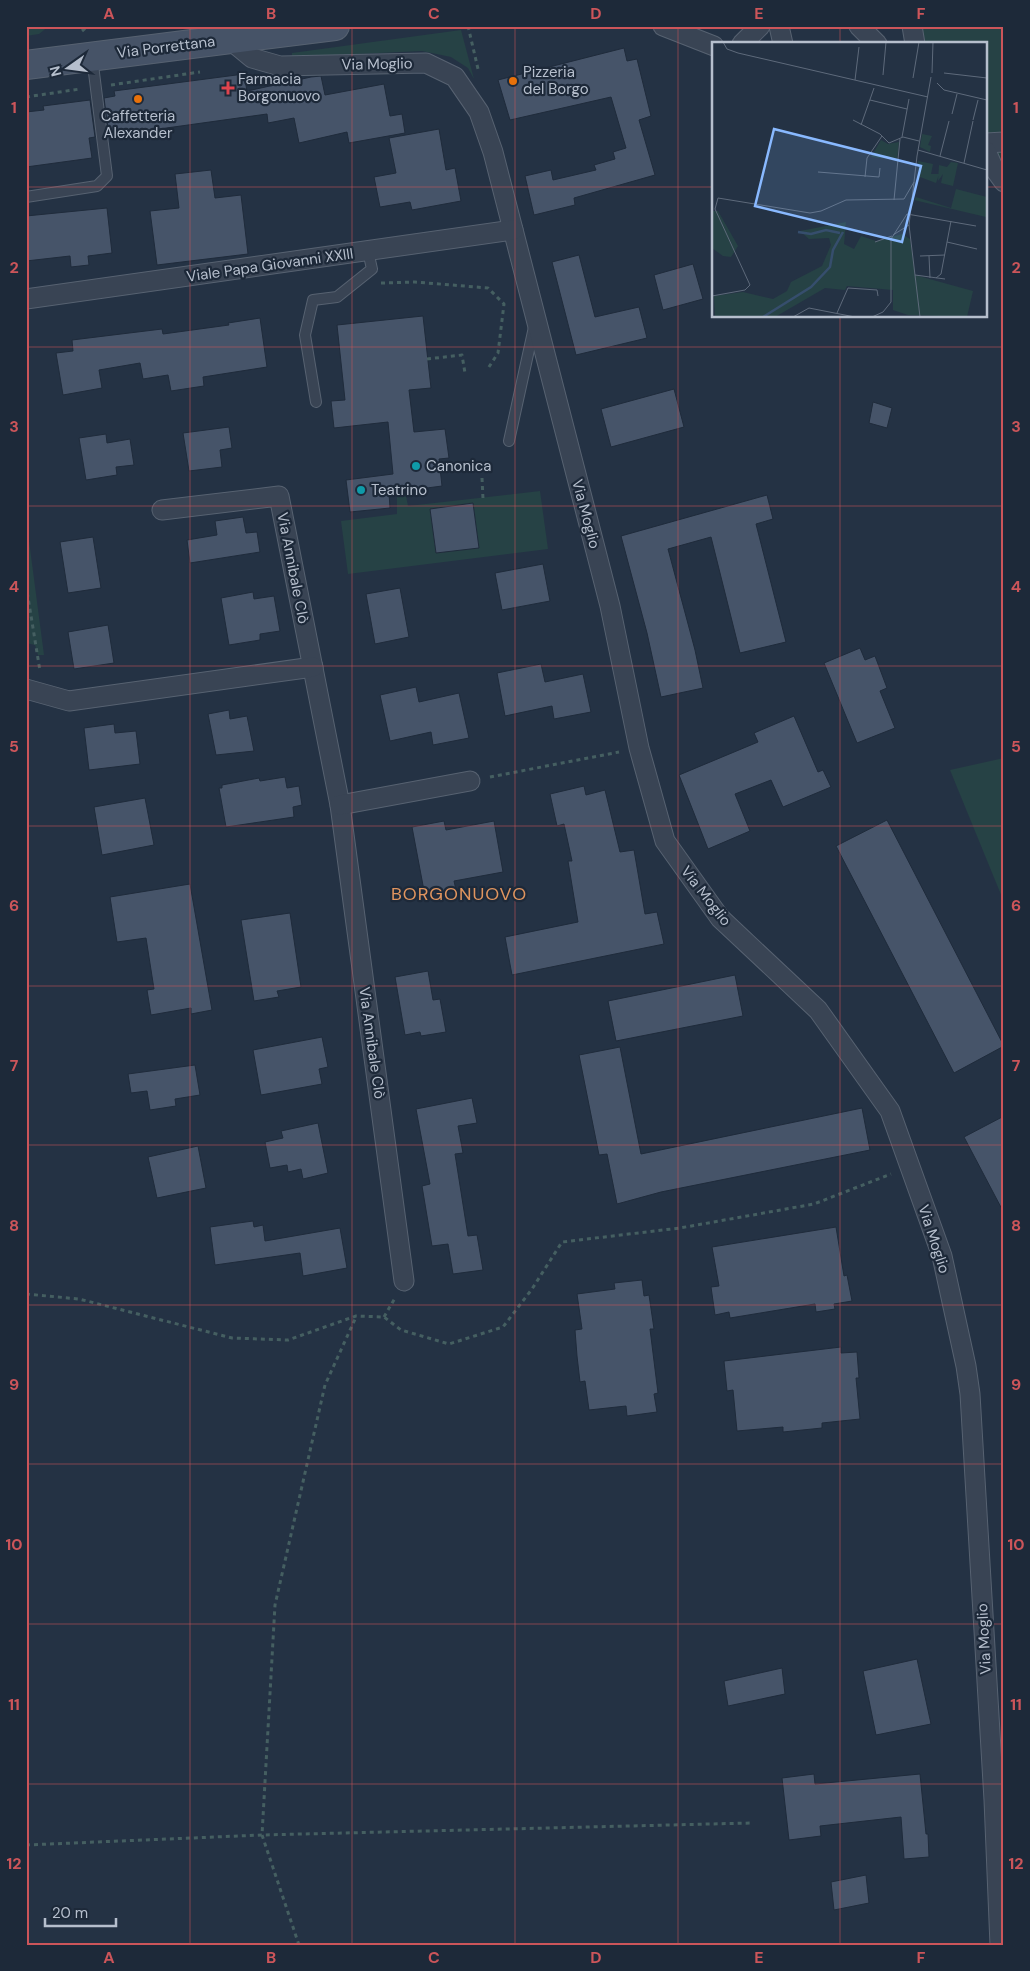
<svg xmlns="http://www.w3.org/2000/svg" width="1030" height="1971" font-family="'DM Sans',sans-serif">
<rect width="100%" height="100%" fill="#243244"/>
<g fill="#264245">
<polygon points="26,26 49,26 39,34 26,36"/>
<polygon points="918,26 1004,26 1004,197 986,168 986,44 924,44"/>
<polygon points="461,30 474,79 468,68 451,57 422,51 292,57 292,53"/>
<polygon points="397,489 405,491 408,506 540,491 548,549 348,574 341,521 397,514"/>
<polygon points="26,518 44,655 38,655 35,645 26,643"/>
<polygon points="1004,758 1004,902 950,770"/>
</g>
<g fill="#465469" stroke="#1f2b3b">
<polygon points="624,48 627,61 637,59 651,116 639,120 655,175 574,198 575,205 534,215 525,176 551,170 553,180 596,170 594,165 615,159 613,152 626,148 611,97 510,120 498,80"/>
<polygon points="244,74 247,91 311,77 321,76 325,95 384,84 390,116 402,114 405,133 349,143 347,132 299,143 294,118 268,123 267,114 109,136 104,98 115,96 114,91"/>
<polygon points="90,100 95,137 89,138 92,158 26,167 26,112 44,110 43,106"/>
<polygon points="439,129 446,170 455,168 461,201 412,210 410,202 380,207 374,177 396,173 389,138"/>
<polygon points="211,170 215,198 241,195 248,254 157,265 150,211 179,208 175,174"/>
<polygon points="107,208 112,253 88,256 89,265 71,267 70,256 26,261 26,216"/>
<polygon points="579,255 595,317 639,307 647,338 576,355 552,262"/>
<polygon points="693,264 703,299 663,310 654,275"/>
<polygon points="423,316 431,388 409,390 414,432 445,429 449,458 439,459 442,486 389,493 390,508 350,512 346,480 393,474 388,422 334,428 331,401 345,400 337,325"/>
<polygon points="260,318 267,367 203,377 204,386 171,391 168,375 143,379 140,363 99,370 102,388 63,395 56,353 73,351 72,340 162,329 163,334 229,325 228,323"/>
<polygon points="674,389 684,427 611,447 601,409"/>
<polygon points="873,402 892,408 887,428 869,423"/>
<polygon points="229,427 232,448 220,450 222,467 189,471 183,433"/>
<polygon points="106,434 107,443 130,439 134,465 116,467 117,475 86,480 79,438"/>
<polygon points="767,495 773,519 756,524 786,642 740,653 711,537 668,549 695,650 703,688 661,697 647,633 621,536"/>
<polygon points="473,503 479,548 436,553 430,509"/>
<polygon points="243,517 246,533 257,532 260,552 190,563 187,540 217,535 215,521"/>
<polygon points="93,537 101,588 68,593 60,542"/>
<polygon points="543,564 550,601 502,610 495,573"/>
<polygon points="400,588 409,637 375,644 366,594"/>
<polygon points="253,592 254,599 274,596 280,631 260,634 260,640 229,645 221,598"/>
<polygon points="108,625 114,663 74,669 68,632"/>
<polygon points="860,648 865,660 875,656 887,688 880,691 895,728 857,743 824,663"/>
<polygon points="541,664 545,682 583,674 591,712 554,719 552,706 505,716 497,673"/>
<polygon points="416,687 419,702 459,693 469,738 433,745 431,732 390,741 380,695"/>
<polygon points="229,710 230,719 247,716 254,751 216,755 208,714"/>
<polygon points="794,716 818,772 823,770 831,787 783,807 771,780 735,794 750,831 708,849 679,775 758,742 754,733"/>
<polygon points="114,724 115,733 136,731 140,764 89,770 84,728"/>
<polygon points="285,777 287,788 299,786 302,805 293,807 294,817 226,827 219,788 222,788 222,785 259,778 260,781"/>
<polygon points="584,786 586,795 605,790 620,852 634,850 645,914 657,912 664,944 512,975 505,937 578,922 568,861 572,861 564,824 557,826 550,794"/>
<polygon points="145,798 154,845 102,855 94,807"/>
<polygon points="887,820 1004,1046 954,1073 836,846"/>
<polygon points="444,821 446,830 494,821 503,872 454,881 456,890 425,896 412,827"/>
<polygon points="190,884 212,1010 191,1014 191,1008 151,1015 147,990 154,989 146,938 117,942 110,897"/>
<polygon points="290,913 301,987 277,991 279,997 254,1001 241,920"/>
<polygon points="428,971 433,1000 440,999 446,1032 421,1036 420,1032 405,1035 395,977"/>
<polygon points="735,975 743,1016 616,1041 608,1001"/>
<polygon points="322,1037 328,1067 319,1069 322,1084 261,1095 253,1050"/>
<polygon points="620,1047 641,1154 862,1108 870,1150 661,1192 617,1204 607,1154 599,1155 579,1055"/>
<polygon points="195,1065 200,1095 175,1099 176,1106 150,1110 147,1091 131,1093 128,1074"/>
<polygon points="472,1098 477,1123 458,1126 463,1153 455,1154 468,1236 477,1235 483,1270 453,1274 448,1244 432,1246 422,1186 430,1184 416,1109"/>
<polygon points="1004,1116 1004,1213 964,1137"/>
<polygon points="318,1123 328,1173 303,1179 301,1169 288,1172 287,1165 270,1168 265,1142 283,1138 281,1131"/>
<polygon points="198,1146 206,1188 157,1198 148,1157"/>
<polygon points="253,1221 254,1227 263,1225 265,1241 340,1228 347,1268 303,1276 300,1253 215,1265 210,1227"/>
<polygon points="836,1227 844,1276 847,1275 852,1301 834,1304 835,1309 816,1312 815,1304 730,1318 729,1312 715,1315 711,1287 719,1286 712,1247"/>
<polygon points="642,1280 644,1296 649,1295 654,1329 650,1329 658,1393 654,1394 657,1412 627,1416 626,1406 589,1410 585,1381 580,1382 577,1356 575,1330 582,1329 577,1294 615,1289 614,1283"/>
<polygon points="841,1347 841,1353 857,1352 859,1378 856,1378 860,1419 822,1423 822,1428 783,1432 783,1427 737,1431 733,1390 727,1391 724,1361"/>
<polygon points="917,1659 931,1724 876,1735 863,1671"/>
<polygon points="782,1668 785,1694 728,1706 724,1681"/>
<polygon points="814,1774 815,1784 920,1774 926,1834 928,1834 929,1857 904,1859 901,1817 820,1826 821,1836 789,1840 782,1778"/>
<polygon points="866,1875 869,1903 834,1910 831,1882"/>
</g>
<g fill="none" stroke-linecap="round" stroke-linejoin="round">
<g stroke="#576271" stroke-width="12">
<g id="service">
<polyline points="26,197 97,186 107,176 92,57"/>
<polyline points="316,402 305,335 313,300 337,297 372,269 368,251"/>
<polyline points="509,441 534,327"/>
</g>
</g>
<g stroke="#576271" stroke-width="21">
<g id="minor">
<polyline points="663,26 714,46"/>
<polyline points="779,26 783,44"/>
<polyline points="859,26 877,44"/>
<polyline points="912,26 915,44"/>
<polyline points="229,39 252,58 280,66 426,63 455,77 479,112 493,152 610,606 639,748 665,841 720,918 818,1010 890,1111 942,1256 966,1366 970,1394 994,1800 1000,1945"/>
<polyline points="742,44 760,26"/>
<polyline points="986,143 1004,142"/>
<polyline points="986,151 993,167 1004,182"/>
<polyline points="26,299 513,230"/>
<polyline points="162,510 279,496 340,805 404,1281"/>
<polyline points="26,689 69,701 313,667"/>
<polyline points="340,805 470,781"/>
</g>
</g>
<g stroke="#576271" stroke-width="30">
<polyline id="secondary" points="26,65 335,26"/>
</g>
<g stroke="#455f61" stroke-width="3" stroke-dasharray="4 4" stroke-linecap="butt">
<polyline points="468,26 478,69"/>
<polyline points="82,31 88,26"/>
<polyline points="111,85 200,72"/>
<polyline points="26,97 80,89"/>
<polyline points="381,283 415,282 488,288 504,304 498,353 487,370"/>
<polyline points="427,359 462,355 465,373"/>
<polyline points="482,478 483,499"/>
<polyline points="26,585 40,671"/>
<polyline points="490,777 619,752"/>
<polyline points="26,1294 79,1299 232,1338 288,1340 356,1316 384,1317 401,1330 449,1344 503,1327 532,1289 562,1242 680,1228 814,1204 891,1174"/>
<polyline points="384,1317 395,1298"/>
<polyline points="26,1845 262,1835 751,1823"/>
<polyline points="299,1945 262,1835 275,1605 325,1385 356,1317"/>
</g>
<use href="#service" stroke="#394454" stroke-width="10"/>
<use href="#minor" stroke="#394454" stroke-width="19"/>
<use href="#secondary" stroke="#465367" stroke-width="28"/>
</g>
<path fill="none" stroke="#cc555a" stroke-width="1" stroke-opacity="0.55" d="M190 26V1945M352 26V1945M515 26V1945M678 26V1945M840 26V44M26 187H714M986 187H1004M840 316V1945M26 347H1004M26 506H1004M26 666H1004M26 826H1004M26 986H1004M26 1145H1004M26 1305H1004M26 1464H1004M26 1624H1004M26 1784H1004"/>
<g fill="#e8710a" stroke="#1d2939" stroke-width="2">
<circle cx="513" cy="81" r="5"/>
<circle cx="138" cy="99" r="5"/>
</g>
<path fill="#e0444e" stroke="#1d2939" stroke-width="2" d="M225.5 80.5h5v5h5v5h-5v5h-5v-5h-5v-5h5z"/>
<g fill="#0f9aa8" stroke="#1d2939" stroke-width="2">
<circle cx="416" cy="466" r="5"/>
<circle cx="361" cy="490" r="5"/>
</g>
<g text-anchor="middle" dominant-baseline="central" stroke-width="4.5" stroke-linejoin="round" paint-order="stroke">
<g font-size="15" fill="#b6bfcd" stroke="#1d2939">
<text transform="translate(166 47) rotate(-7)">Via Porrettana</text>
<text transform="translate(377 64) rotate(-1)">Via Moglio</text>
<text transform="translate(270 265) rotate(-8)">Viale Papa Giovanni XXIII</text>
<text transform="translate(586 514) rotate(75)">Via Moglio</text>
<text transform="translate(293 568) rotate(79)">Via Annibale Clò</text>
<text transform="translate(706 896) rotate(52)">Via Moglio</text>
<text transform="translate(372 1043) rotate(82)">Via Annibale Clò</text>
<text transform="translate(934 1239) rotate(72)">Via Moglio</text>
<text transform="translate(984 1639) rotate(-93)">Via Moglio</text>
</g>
<g font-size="15" fill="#b6bfcd" stroke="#1d2939" text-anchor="start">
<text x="523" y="72">Pizzeria<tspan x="523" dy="17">del Borgo</tspan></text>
<text x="238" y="79">Farmacia<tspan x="238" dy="17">Borgonuovo</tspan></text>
<text x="138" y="116" text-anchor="middle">Caffetteria<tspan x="138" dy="17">Alexander</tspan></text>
<text x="426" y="466">Canonica</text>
<text x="371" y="490">Teatrino</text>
</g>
<g font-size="18" letter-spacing="1" fill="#e0955f" stroke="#1d2939">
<text x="459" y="894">BORGONUOVO</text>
</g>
</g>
<g transform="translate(712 42)">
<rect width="275" height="275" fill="#243244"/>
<path d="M210 92 220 94 216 103 219 104 218 110 208 105ZM169 98 176 102 187 100 185 118 159 115ZM206 119 221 122 219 132H227L224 141 208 135 207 139ZM239 120 246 121 241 144 229 141 231 132 226 139 227 123 235 125ZM244 147 275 155 274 175 202 158 204 155 239 166ZM0 169H6L26 204 19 215 11 214 0 206ZM134 180 132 202 142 207 149 194 164 199 190 192 198 197 203 233 261 249 255 275 196 273 181 268V248L135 244 133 248 113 246 63 275H3L2 254 31 250 61 257 75 249 79 240 110 224 119 203 117 196 97 197 88 189Z" fill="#264245"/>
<path fill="none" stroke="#364e6d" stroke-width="2.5" d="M86 190 99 192 114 188 128 191M51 275 99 245 118 225 121 208 131 190"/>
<path fill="none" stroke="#5e6a7b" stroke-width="1" d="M11 0 15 7 26 11 216 55M220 31 221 0M232 31 275 36M171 33 174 0M201 36 207 0M143 38 147 5M225 41 232 48 275 58M158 58 195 67M240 72 245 52M141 78 168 92 177 101 191 95 207 99M261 78 266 58M149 83 162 46M190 95 197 57M206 108 275 128M228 114 237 79M252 121 261 79M106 130 167 135 168 126M153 135 155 116 170 94M182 158 188 97M181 193 197 183M163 200 180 194M235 200 265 207M208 214 233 213M217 214 218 236M203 233 233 237M224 236 229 232 239 179M0 254 33 248 38 243 3 167 6 156 98 171 109 169 134 158 192 157 202 140M125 271 136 246 165 248 166 254M81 275 97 266 143 275M160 275 171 270 179 260V197L195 172 264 184M208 275 197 183 205 114 219 35"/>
<path fill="#89b9ff" fill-opacity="0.15" stroke="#89b9ff" stroke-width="2.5" d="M62 87 209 124 190 200 43 164Z"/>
<rect width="275" height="275" fill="none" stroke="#b6bfcd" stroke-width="2.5"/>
</g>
<rect width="1030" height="1971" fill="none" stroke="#1d2939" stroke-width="55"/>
<g transform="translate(68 68) rotate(256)" stroke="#1d2939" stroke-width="4" paint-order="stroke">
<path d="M0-4L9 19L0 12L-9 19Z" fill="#b6bfcd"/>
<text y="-8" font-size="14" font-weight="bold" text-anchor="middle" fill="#b6bfcd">N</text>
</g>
<path d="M45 1918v8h71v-8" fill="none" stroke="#b6bfcd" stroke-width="2.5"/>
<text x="52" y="1918" font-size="15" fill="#b6bfcd" stroke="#1d2939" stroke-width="4" paint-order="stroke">20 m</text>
<rect x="28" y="28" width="974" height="1916" fill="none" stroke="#cc555a" stroke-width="2"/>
<g font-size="16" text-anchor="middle" font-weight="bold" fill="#cc555a">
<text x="109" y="19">A</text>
<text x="271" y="19">B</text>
<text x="434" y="19">C</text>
<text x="596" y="19">D</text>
<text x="759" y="19">E</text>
<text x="921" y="19">F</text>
<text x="14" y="113">1</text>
<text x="1016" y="113">1</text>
<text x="14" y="273">2</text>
<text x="1016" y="273">2</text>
<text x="14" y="432">3</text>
<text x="1016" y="432">3</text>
<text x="14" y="592">4</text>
<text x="1016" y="592">4</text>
<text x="14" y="752">5</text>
<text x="1016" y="752">5</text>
<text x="14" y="911">6</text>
<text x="1016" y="911">6</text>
<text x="14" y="1071">7</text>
<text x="1016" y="1071">7</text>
<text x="14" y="1231">8</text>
<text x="1016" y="1231">8</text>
<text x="14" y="1390">9</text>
<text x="1016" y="1390">9</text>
<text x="14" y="1550">10</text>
<text x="1016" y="1550">10</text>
<text x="14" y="1710">11</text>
<text x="1016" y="1710">11</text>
<text x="14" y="1869">12</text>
<text x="1016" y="1869">12</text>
<text x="109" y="1963">A</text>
<text x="271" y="1963">B</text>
<text x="434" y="1963">C</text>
<text x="596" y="1963">D</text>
<text x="759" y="1963">E</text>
<text x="921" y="1963">F</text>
</g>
</svg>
